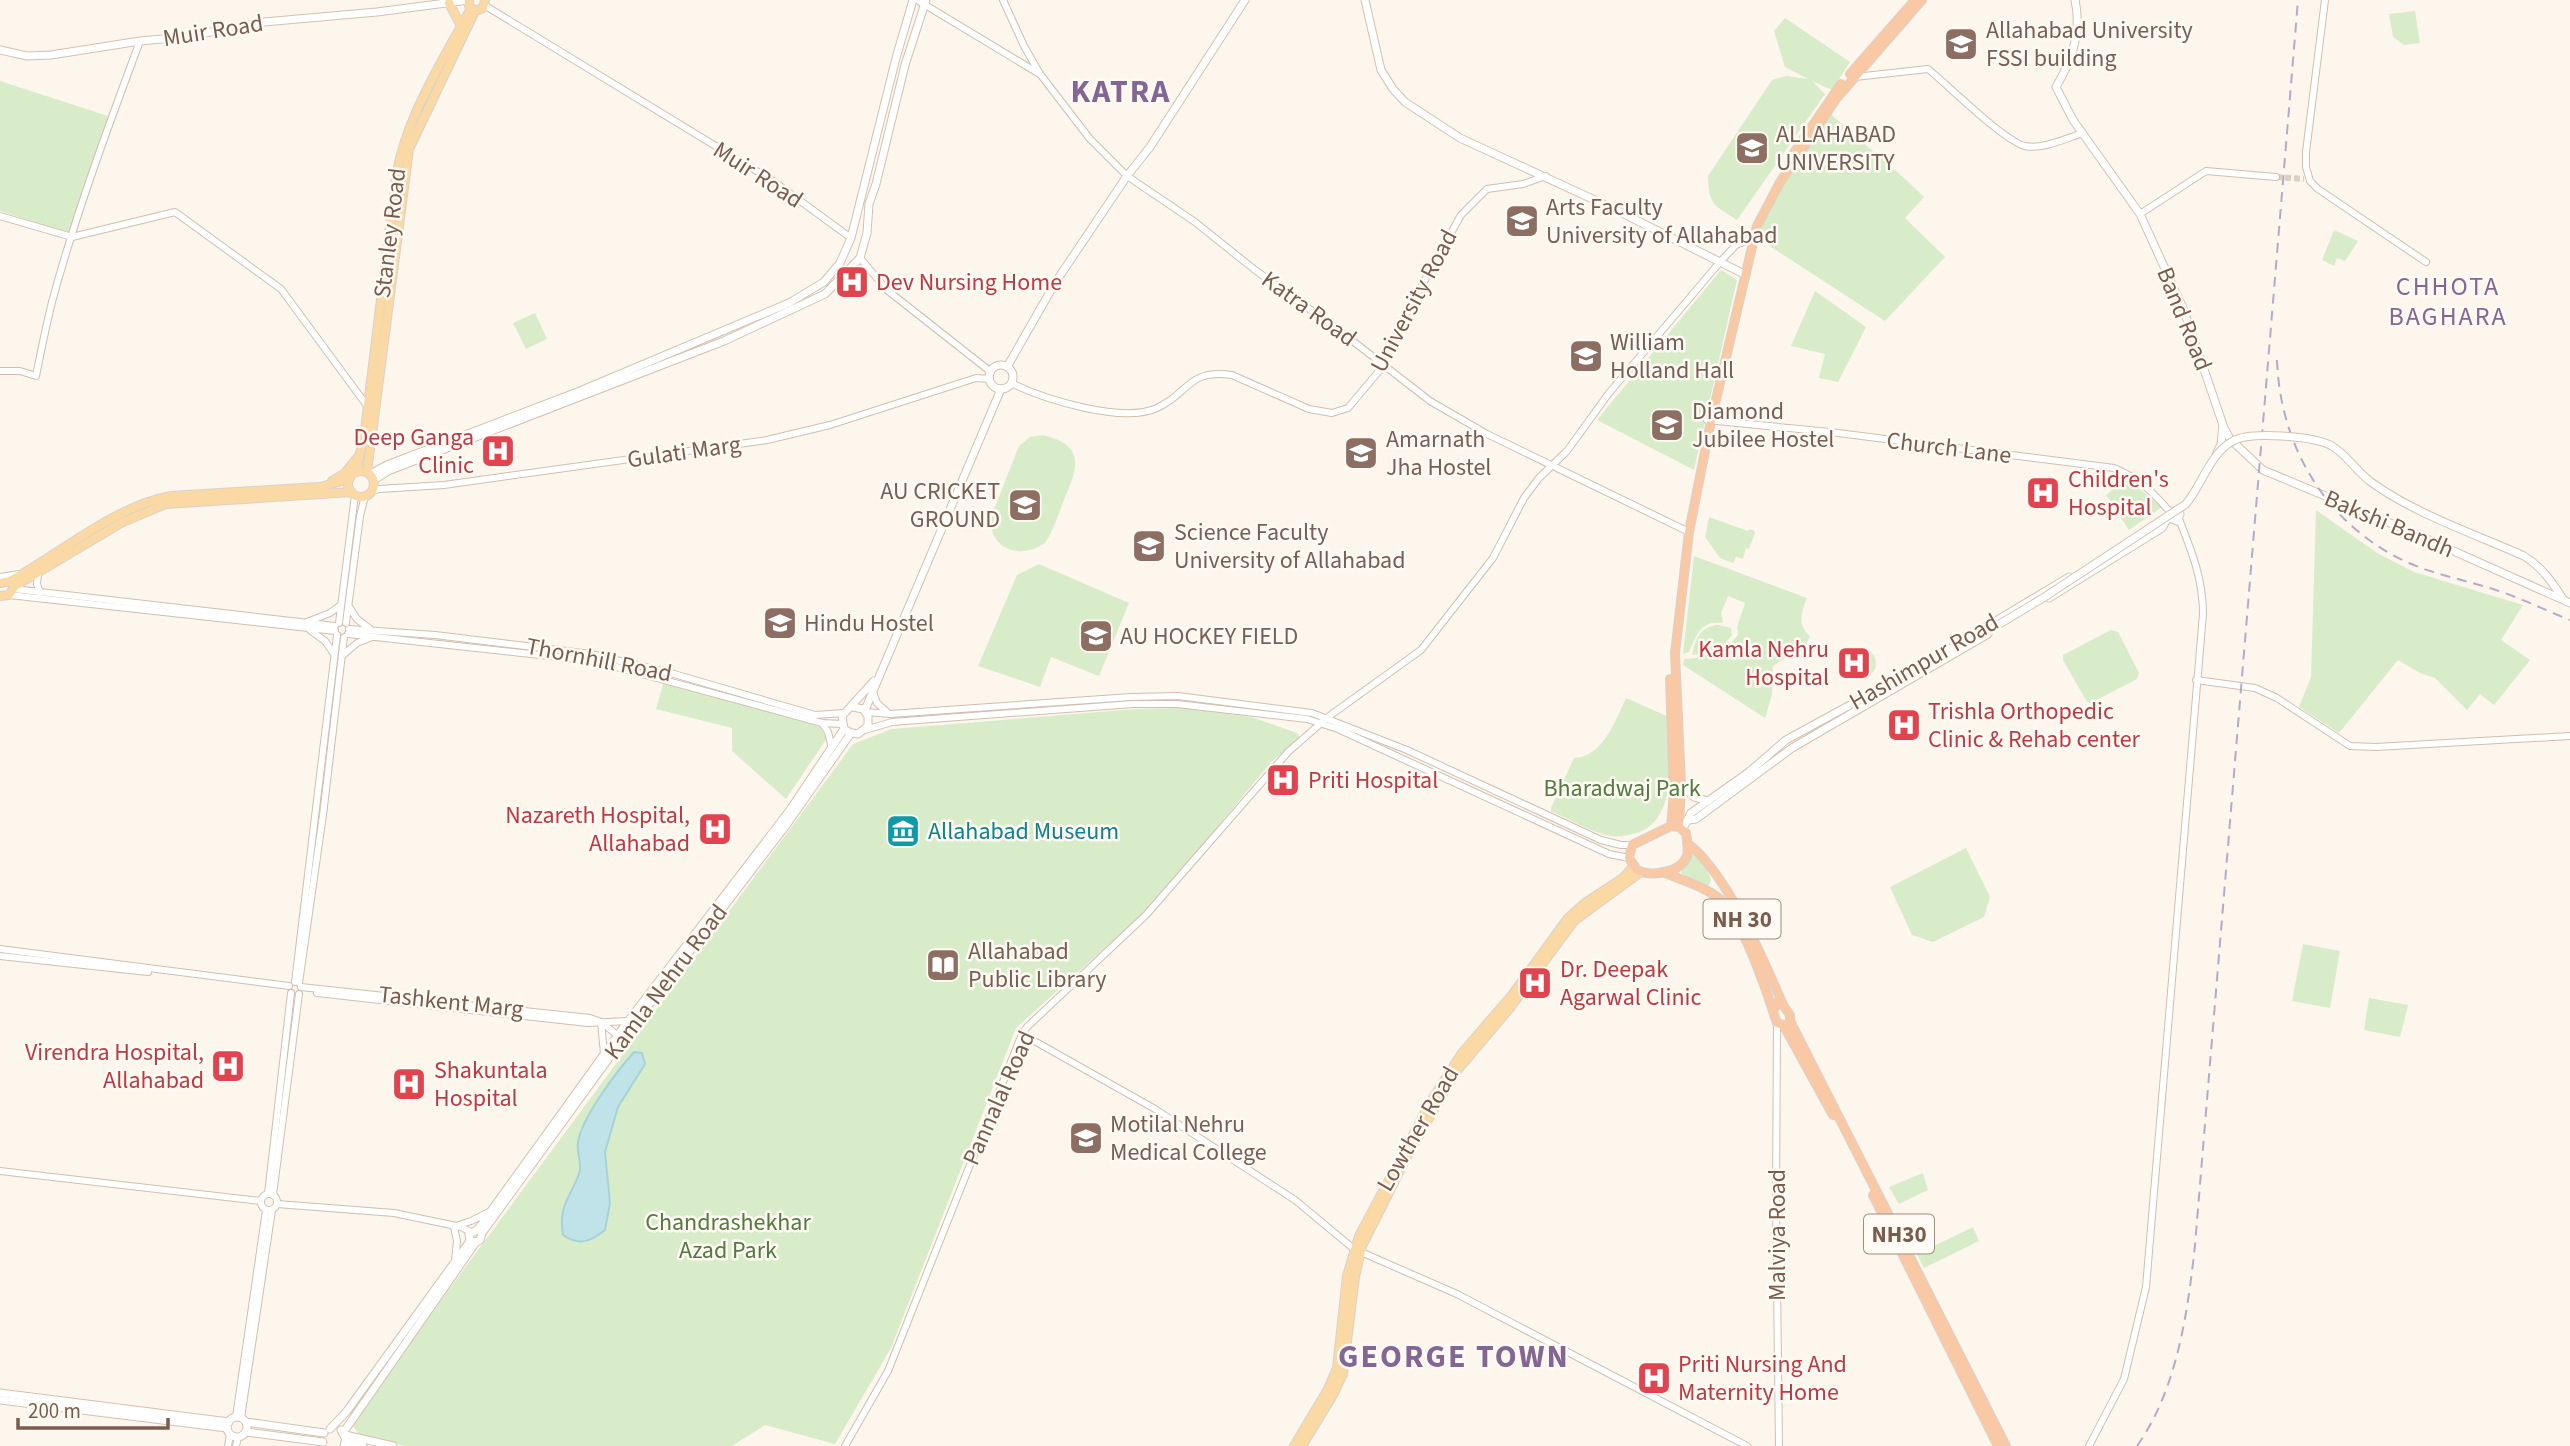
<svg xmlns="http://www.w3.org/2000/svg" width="2570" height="1446" font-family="'Source Sans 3',sans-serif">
<rect width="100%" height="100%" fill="#fdf6ec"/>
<g fill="#d8ecc9">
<polygon points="2415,11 2420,43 2404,45 2393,37 2389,14"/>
<path d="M1785 18 1850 62 1832 90 1812 81 1825 94 1737 220C1713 204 1709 206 1708 176L1772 80 1786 76 1808 79 1785 67 1774 31Z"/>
<polygon points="0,81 108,116 72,229 68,233 0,211"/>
<path d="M1830 113C1860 142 1894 167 1924 197L1905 218 1945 257 1885 321 1765 243 1762 234V219L1785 176Z"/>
<polygon points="2334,230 2358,241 2345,261 2337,258 2334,266 2322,260"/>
<polygon points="1721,270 1737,280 1694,470 1597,420"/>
<polygon points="1815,291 1866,327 1838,382 1819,378 1825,354 1791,346"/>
<polygon points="535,313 547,339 526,349 513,323"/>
<path d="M1042 435C1088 445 1077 469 1063 502 1058 516 1053 531 1045 543 1021 560 988 550 991 517L1019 446 1030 437Z"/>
<polygon points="2126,478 2162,507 2129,530 2106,495"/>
<polygon points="2316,510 2377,553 2414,572 2523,605 2501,640 2530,660 2494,705 2480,694 2467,710 2435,678 2420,673 2398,660 2339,733 2299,707 2311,677"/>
<polygon points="1709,517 1748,531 1750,529 1754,531 1755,533 1749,549 1746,548 1743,559 1736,557 1733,563 1720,558 1705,537"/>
<path d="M1694 556 1807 598C1801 612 1797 626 1810 636L1803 652 1791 647 1784 659 1773 666 1772 695 1765 718 1683 665 1684 659C1707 658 1723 653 1738 635L1737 627 1745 603 1728 596 1721 613 1723 623C1701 620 1697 634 1689 652L1683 654Z"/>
<polygon points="1039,564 1129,603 1099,676 1051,657 1040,687 978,666 1017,575"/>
<path d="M1719 625 1731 628 1732 635C1721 650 1710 652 1692 655 1695 639 1700 626 1719 625Z"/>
<polygon points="2111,630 2118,632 2139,673 2137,679 2091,703 2087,702 2063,660 2063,655"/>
<circle cx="1861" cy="663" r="15"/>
<polygon points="664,681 819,726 827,738 786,799 732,751 732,728 656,709"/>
<path d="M1626 698 1669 717C1669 754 1680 825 1632 834 1626 836 1617 837 1611 836 1595 834 1567 818 1551 811V808L1574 758C1603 757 1615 721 1626 698Z"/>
<polygon points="1182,708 1251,717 1297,733 1301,739 1271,762 1156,902 1016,1028 891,1348 835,1444 765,1425 732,1446 405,1446 360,1436 353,1426 421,1327 853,744 892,729 1135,709"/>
<polygon points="1966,848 1990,897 1984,917 1933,942 1912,935 1890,887"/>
<polygon points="1691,852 1705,862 1711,880 1709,885 1705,887 1689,880 1681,873 1682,867"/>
<polygon points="2303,944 2340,951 2330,1008 2292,1001"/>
<polygon points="2369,998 2408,1005 2400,1037 2364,1030"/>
<polygon points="1923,1173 1928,1190 1899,1204 1889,1187"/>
<polygon points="1973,1227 1979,1241 1924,1268 1917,1254"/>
</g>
<path fill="#bfe3e8" stroke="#a5d3da" stroke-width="2" d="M634 1052 642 1053 645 1064 618 1107 605 1152 610 1203 605 1230C590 1242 579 1246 563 1235 558 1206 570 1198 579 1174 583 1164 576 1153 578 1142 582 1117 617 1071 634 1052Z"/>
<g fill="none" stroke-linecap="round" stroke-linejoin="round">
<polyline stroke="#dcd0c4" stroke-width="6" stroke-dasharray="6 3" stroke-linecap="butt" points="2276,177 2304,179"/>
<g stroke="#d1beb0" stroke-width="8">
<g id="tertiary">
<polyline points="917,0 1038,73"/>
<polyline points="1003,0 1024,46 1040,74 1090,139 1127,176 1195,222 1255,270 1336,328 1430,401 1487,434 1689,532"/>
<polyline points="2325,0 2306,152 2306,167 2310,181 2318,189 2426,262"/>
<polyline points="484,5 773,181 851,238"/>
<path d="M1855 77 1928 69C1949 86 2004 141 2025 146 2042 150 2067 138 2083 133"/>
<polyline points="2140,214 2206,171 2276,177"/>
<polyline points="0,216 72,237 175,212 281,289 368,407"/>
<polyline points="860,258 887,290 991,372"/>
<path d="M0 371H20L36 376C41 351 46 326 52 302 76 213 108 127 140 41"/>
<path d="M1011 383C1044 399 1122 424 1157 408 1190 393 1187 369 1232 375L1309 409 1332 413 1348 408 1385 364 1401 323 1461 215 1487 189 1523 184 1546 176"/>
<path d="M1707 420 1830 432 2114 468C2140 479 2152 491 2170 512"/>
<polyline points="372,491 379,489 444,485 767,440 830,425 976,378 990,379"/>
<polyline points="38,574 37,584 40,593"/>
<polyline points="0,577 19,574"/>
<polyline points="14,589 335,626"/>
<polyline points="9,595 335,631"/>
<polyline points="349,607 357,619 370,629"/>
<polyline points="307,622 330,613 341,605"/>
<polyline points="339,623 355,495"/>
<polyline points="346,623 360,516 365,496"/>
<polyline points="349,629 435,635 591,654 674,674 815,715 844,713"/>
<polyline points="310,630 325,641 334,654"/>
<polyline points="348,634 594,661 822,723 842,724"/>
<polyline points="343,655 357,643 372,637"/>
<polyline points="2196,680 2255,688 2277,698 2350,746 2376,747 2570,736"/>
<polyline points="873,692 877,703 887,712"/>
<polyline points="866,712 890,714 1131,697 1178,696 1312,713 1407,750 1601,840 1621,845 1632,845"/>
<polyline points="822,723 828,732 832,748"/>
<polyline points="865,730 892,722 1133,704 1177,704 1307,719 1338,729 1609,854 1629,858"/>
<polyline points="0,949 289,986"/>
<polyline points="0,956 148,972"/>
<polyline points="295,982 337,635"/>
<polyline points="299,983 323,815 344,637"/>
<polyline points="301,987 590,1018 601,1022 621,1038"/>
<polyline points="317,993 588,1023 628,1021"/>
<polyline points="601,1022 604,1054"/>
<polyline points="1777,1023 1776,1200 1779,1446"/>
<polyline points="1022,1034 1155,1109 1295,1200 1354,1249 1457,1294 1747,1446"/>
<polyline points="0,1171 261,1201"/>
<circle cx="269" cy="1202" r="8"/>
<polyline points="268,1194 291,993"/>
<polyline points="273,1195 299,994"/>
<polyline points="277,1204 394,1213 461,1227 471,1232"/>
<polyline points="456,1226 471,1221 491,1211"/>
<polyline points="454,1227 457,1241 455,1261"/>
<polyline points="236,1417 266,1210"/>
<polyline points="241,1418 272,1210"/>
<polyline points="228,1446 230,1434"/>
<polyline points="236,1446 238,1437"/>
<polyline points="845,1446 888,1371 1022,1034 1027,1027 1146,915 1288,752 1328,717 1421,650 1493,558 1524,498 1539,478 1567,451 1609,393 1720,262 1736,245 1748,240"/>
<path d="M2089 1446 2124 1379 2146 1287 2203 614C2203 579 2192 552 2179 519"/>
</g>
</g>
<g stroke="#d6c0b0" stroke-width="9">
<g id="secondary">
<polyline points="1365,0 1381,70 1393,89 1405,102 1460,138 1612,208 1746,275"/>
<path d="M2075 0C2082 32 2072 60 2056 87L2073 120 2140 214 2183 308 2223 425 2221 444 2216 455"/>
<polyline points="0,50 27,56 51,55 140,41 184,37 264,22 377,12 469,0"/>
<circle cx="1001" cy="377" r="12"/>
<polyline points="1007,367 1055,283 1127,176 1150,147 1245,0"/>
<polyline points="2223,426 2230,439 2263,470 2402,528 2570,603"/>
<polyline points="370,474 387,465 580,391 789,303 824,282 840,263 851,238 896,58 913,0"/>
<polyline points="374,480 388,471 724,341 825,294 860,258 867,233 869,204 876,184 905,65 926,0"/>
<path d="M2524 556C2542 567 2552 582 2563 599"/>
<polyline points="2049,598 2162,528 2172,511 2180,514 2177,521 2170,518 2162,520"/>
<polyline points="853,707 863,709 868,716 868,726 858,734 851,733 844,729 842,716 874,681"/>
<polyline points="865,710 1001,389"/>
<polyline points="1681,785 1694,797 1708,801"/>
<polyline points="1689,820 1696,819 1792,748 1988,634"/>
<polyline points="1682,830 1691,813 1749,772 1786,740 1916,669 2069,577"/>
<polyline points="478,1229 482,1233 480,1240 476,1242 470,1241 469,1235 478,1229 626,1024 790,810 844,729"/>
<polyline points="482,1233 625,1036 787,824 851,733"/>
<polyline points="0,1393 229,1422"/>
<polyline points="0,1400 227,1428"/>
<circle cx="237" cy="1427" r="10"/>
<polyline points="246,1422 324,1433"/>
<polyline points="330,1429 347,1411 470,1241"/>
<polyline points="341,1430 346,1439 344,1446"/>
<polyline points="246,1432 323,1442"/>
<polyline points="343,1433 476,1242"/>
<polyline points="345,1435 393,1446"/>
<polyline points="345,1442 363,1446"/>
</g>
</g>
<g stroke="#dad1cd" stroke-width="10">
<g id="primary">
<polyline points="469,0 469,6 475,11 483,8 485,0"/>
<polyline points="449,3 461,26"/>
<circle cx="361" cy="484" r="13"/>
<path d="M356 472 365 430 396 177C406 117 442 62 471 8"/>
<polyline points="367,472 409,149 475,11"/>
<polyline points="332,481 345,473 358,457"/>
<path d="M10 581C61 553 115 506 171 496L320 487 349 479"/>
<polyline points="0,583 10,581 15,586 9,595 0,596"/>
<polyline points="15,586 121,523 166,504 351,492"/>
<polyline points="1294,1446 1328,1389 1337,1368 1347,1276 1359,1236 1431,1101 1462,1053 1512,995 1568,918 1585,903 1623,878 1634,866"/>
<polyline points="1302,1446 1333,1395 1343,1374 1355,1277 1362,1246 1409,1153 1455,1073 1510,1008 1574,921 1641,872"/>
</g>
</g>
<g stroke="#dad1cd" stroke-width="10">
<g id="trunk">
<polyline points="1850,74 1915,0"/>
<polyline points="1791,157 1841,84"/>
<polyline points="1670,679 1674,794 1671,826"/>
<path d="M1671 826 1679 827 1686 833C1687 840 1689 849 1687 856 1681 873 1651 877 1637 870L1629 858 1632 845Z"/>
<polyline points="1679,827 1681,785 1675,653 1689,532 1711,421 1757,226 1779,184 1836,99 1922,0"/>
<path d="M1687 843C1725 870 1764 960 1783 1005"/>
<path d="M1663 872C1681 880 1707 887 1722 901 1742 921 1764 983 1773 1011"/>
<polygon points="1777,1003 1783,1005 1790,1015 1790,1021 1787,1026 1777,1023 1773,1011"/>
<polyline points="1790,1021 2006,1446"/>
<polyline points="1784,1026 1833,1115"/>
<polyline points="1873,1195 1998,1446"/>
</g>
</g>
<use href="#tertiary" stroke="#fff" stroke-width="6"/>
<use href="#secondary" stroke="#fff" stroke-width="7"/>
<use href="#primary" stroke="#fbd9a5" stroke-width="8"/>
<use href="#trunk" stroke="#f9c8a4" stroke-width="8"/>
<g stroke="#b9a8c9" stroke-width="2" stroke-dasharray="10 7" stroke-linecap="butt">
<path d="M2277 360C2280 448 2328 527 2409 563 2434 574 2460 579 2486 587 2515 595 2542 609 2570 620"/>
<path d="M2137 1446C2177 1390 2188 1311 2195 1245L2298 0"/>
</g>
<g stroke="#d6c0b0" stroke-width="9" stroke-linecap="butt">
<path id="secondary-bridge" d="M1981 635 2043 598 2186 504C2202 485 2210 453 2233 441 2250 431 2314 436 2332 446 2347 455 2357 472 2371 482 2415 514 2475 534 2524 556"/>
</g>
<use href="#secondary-bridge" stroke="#fff" stroke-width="7"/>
</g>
<defs>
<g id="university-square" transform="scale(1.75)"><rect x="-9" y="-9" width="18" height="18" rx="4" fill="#8d6e63" stroke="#fffaf3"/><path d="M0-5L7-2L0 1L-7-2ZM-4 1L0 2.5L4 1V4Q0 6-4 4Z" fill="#fff"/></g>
<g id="hospital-square" transform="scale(1.75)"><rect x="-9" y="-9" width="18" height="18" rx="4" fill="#e0444e" stroke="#fffaf3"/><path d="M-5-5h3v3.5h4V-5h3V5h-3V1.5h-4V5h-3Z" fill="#fff"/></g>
<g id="museum-square" transform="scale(1.75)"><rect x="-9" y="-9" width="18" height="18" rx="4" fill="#0f9aa8" stroke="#fffaf3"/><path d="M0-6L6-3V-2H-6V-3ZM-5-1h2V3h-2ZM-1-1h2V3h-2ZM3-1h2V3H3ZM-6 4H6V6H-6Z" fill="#fff"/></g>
<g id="library-square" transform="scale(1.75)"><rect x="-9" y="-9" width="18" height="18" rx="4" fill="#8d6e63" stroke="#fffaf3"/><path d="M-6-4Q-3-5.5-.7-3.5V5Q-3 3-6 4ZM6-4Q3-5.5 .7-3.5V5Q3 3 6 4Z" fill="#fff"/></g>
</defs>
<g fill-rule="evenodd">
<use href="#university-square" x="1961" y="44"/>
<use href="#university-square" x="1752" y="148"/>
<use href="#university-square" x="1522" y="221"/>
<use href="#hospital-square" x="852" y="282"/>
<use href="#university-square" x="1586" y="356"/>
<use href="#university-square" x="1667" y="425"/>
<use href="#hospital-square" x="498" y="451"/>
<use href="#university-square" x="1361" y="453"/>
<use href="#hospital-square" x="2043" y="493"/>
<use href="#university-square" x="1025" y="505"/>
<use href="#university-square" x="1149" y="546"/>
<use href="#university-square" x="780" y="623"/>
<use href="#university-square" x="1096" y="636"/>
<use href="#hospital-square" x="1854" y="663"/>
<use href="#hospital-square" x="1904" y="725"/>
<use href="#hospital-square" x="1283" y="780"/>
<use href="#hospital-square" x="715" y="829"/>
<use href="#museum-square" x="903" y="831"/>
<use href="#library-square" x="943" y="965"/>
<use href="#hospital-square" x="1535" y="983"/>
<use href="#hospital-square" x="228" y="1066"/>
<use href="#hospital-square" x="409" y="1084"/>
<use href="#university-square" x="1086" y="1138"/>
<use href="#hospital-square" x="1654" y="1378"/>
</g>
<g text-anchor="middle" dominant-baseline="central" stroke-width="5" stroke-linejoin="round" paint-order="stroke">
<g fill="#fffaf3" stroke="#a28b7f" stroke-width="2">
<rect x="1703.5" y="899.5" width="77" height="39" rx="5"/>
<rect x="1864" y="1214.5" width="70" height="39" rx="5"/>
</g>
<g font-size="23" font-weight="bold" fill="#7a5c4d">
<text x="1742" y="919">NH 30</text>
<text x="1899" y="1234">NH30</text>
</g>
<g font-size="24" fill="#785e54" stroke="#fffaf3" text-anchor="start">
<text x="1986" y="30">Allahabad University<tspan x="1986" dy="28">FSSI building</tspan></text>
<text x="1776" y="134">ALLAHABAD<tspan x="1776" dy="28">UNIVERSITY</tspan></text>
<text x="1546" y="207">Arts Faculty<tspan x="1546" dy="28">University of Allahabad</tspan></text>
<text x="1610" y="342">William<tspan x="1610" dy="28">Holland Hall</tspan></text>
<text x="1692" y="411">Diamond<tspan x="1692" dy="28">Jubilee Hostel</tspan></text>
<text x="1386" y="439">Amarnath<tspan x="1386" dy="28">Jha Hostel</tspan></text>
<text x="1000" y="491" text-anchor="end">AU CRICKET<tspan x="1000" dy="28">GROUND</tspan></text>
<text x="1174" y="532">Science Faculty<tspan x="1174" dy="28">University of Allahabad</tspan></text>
<text x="804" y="623">Hindu Hostel</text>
<text x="1120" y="636">AU HOCKEY FIELD</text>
<text x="968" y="951">Allahabad<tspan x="968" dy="28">Public Library</tspan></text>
<text x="1110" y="1124">Motilal Nehru<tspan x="1110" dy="28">Medical College</tspan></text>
</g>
<g font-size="24" fill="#7a5c4d" stroke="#fffaf3">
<text transform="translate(213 31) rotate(-9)">Muir Road</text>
<text transform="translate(758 175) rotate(33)">Muir Road</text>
<text transform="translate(390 233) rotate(-83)">Stanley Road</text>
<text transform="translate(1414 301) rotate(-62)">University Road</text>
<text transform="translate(1309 309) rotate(36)">Katra Road</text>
<text transform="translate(2184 319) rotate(68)">Band Road</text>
<text transform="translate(1949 448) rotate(7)">Church Lane</text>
<text transform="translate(684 452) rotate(-8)">Gulati Marg</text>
<text transform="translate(2389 524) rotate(23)">Bakshi Bandh</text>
<text transform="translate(599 660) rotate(11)">Thornhill Road</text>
<text transform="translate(1924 662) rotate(-30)">Hashimpur Road</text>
<text transform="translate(666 982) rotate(-53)">Kamla Nehru Road</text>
<text transform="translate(451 1002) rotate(6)">Tashkent Marg</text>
<text transform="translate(999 1098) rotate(-66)">Pannalal Road</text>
<text transform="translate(1418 1129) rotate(-60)">Lowther Road</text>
<text transform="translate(1777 1235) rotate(-90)">Malviya Road</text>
</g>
<g font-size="24" fill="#be3a42" stroke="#fffaf3" text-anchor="start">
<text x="876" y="282">Dev Nursing Home</text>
<text x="474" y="437" text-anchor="end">Deep Ganga<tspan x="474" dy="28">Clinic</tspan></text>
<text x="2068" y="479">Children's<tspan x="2068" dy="28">Hospital</tspan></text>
<text x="1829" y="649" text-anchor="end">Kamla Nehru<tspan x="1829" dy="28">Hospital</tspan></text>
<text x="1928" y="711">Trishla Orthopedic<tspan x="1928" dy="28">Clinic &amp; Rehab center</tspan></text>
<text x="1308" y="780">Priti Hospital</text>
<text x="690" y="815" text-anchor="end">Nazareth Hospital,<tspan x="690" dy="28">Allahabad</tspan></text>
<text x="1560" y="969">Dr. Deepak<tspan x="1560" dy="28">Agarwal Clinic</tspan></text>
<text x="204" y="1052" text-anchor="end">Virendra Hospital,<tspan x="204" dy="28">Allahabad</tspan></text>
<text x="434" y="1070">Shakuntala<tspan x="434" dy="28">Hospital</tspan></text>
<text x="1678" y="1364">Priti Nursing And<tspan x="1678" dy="28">Maternity Home</tspan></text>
</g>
<g font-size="24" fill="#537a41" stroke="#fffaf3">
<text x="1622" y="788">Bharadwaj Park</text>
<text x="728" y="1222">Chandrashekhar<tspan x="728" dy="28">Azad Park</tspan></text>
</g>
<g font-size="24" fill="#0d838f" stroke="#fffaf3" text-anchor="start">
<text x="928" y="831">Allahabad Museum</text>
</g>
<g font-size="26" letter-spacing="2" fill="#846695" stroke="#fffaf3">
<text x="2448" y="286">CHHOTA<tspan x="2448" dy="30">BAGHARA</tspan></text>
</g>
<g font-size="32" font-weight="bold" letter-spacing="2" fill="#846695" stroke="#fffaf3">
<text x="1121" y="92">KATRA</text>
<text x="1454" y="1357">GEORGE TOWN</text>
</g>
</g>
<path d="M18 1418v10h150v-10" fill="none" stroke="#7a5c4d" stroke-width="3.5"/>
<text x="28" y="1418" font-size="21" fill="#7a5c4d" stroke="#fffaf3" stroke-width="5" paint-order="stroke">200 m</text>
</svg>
